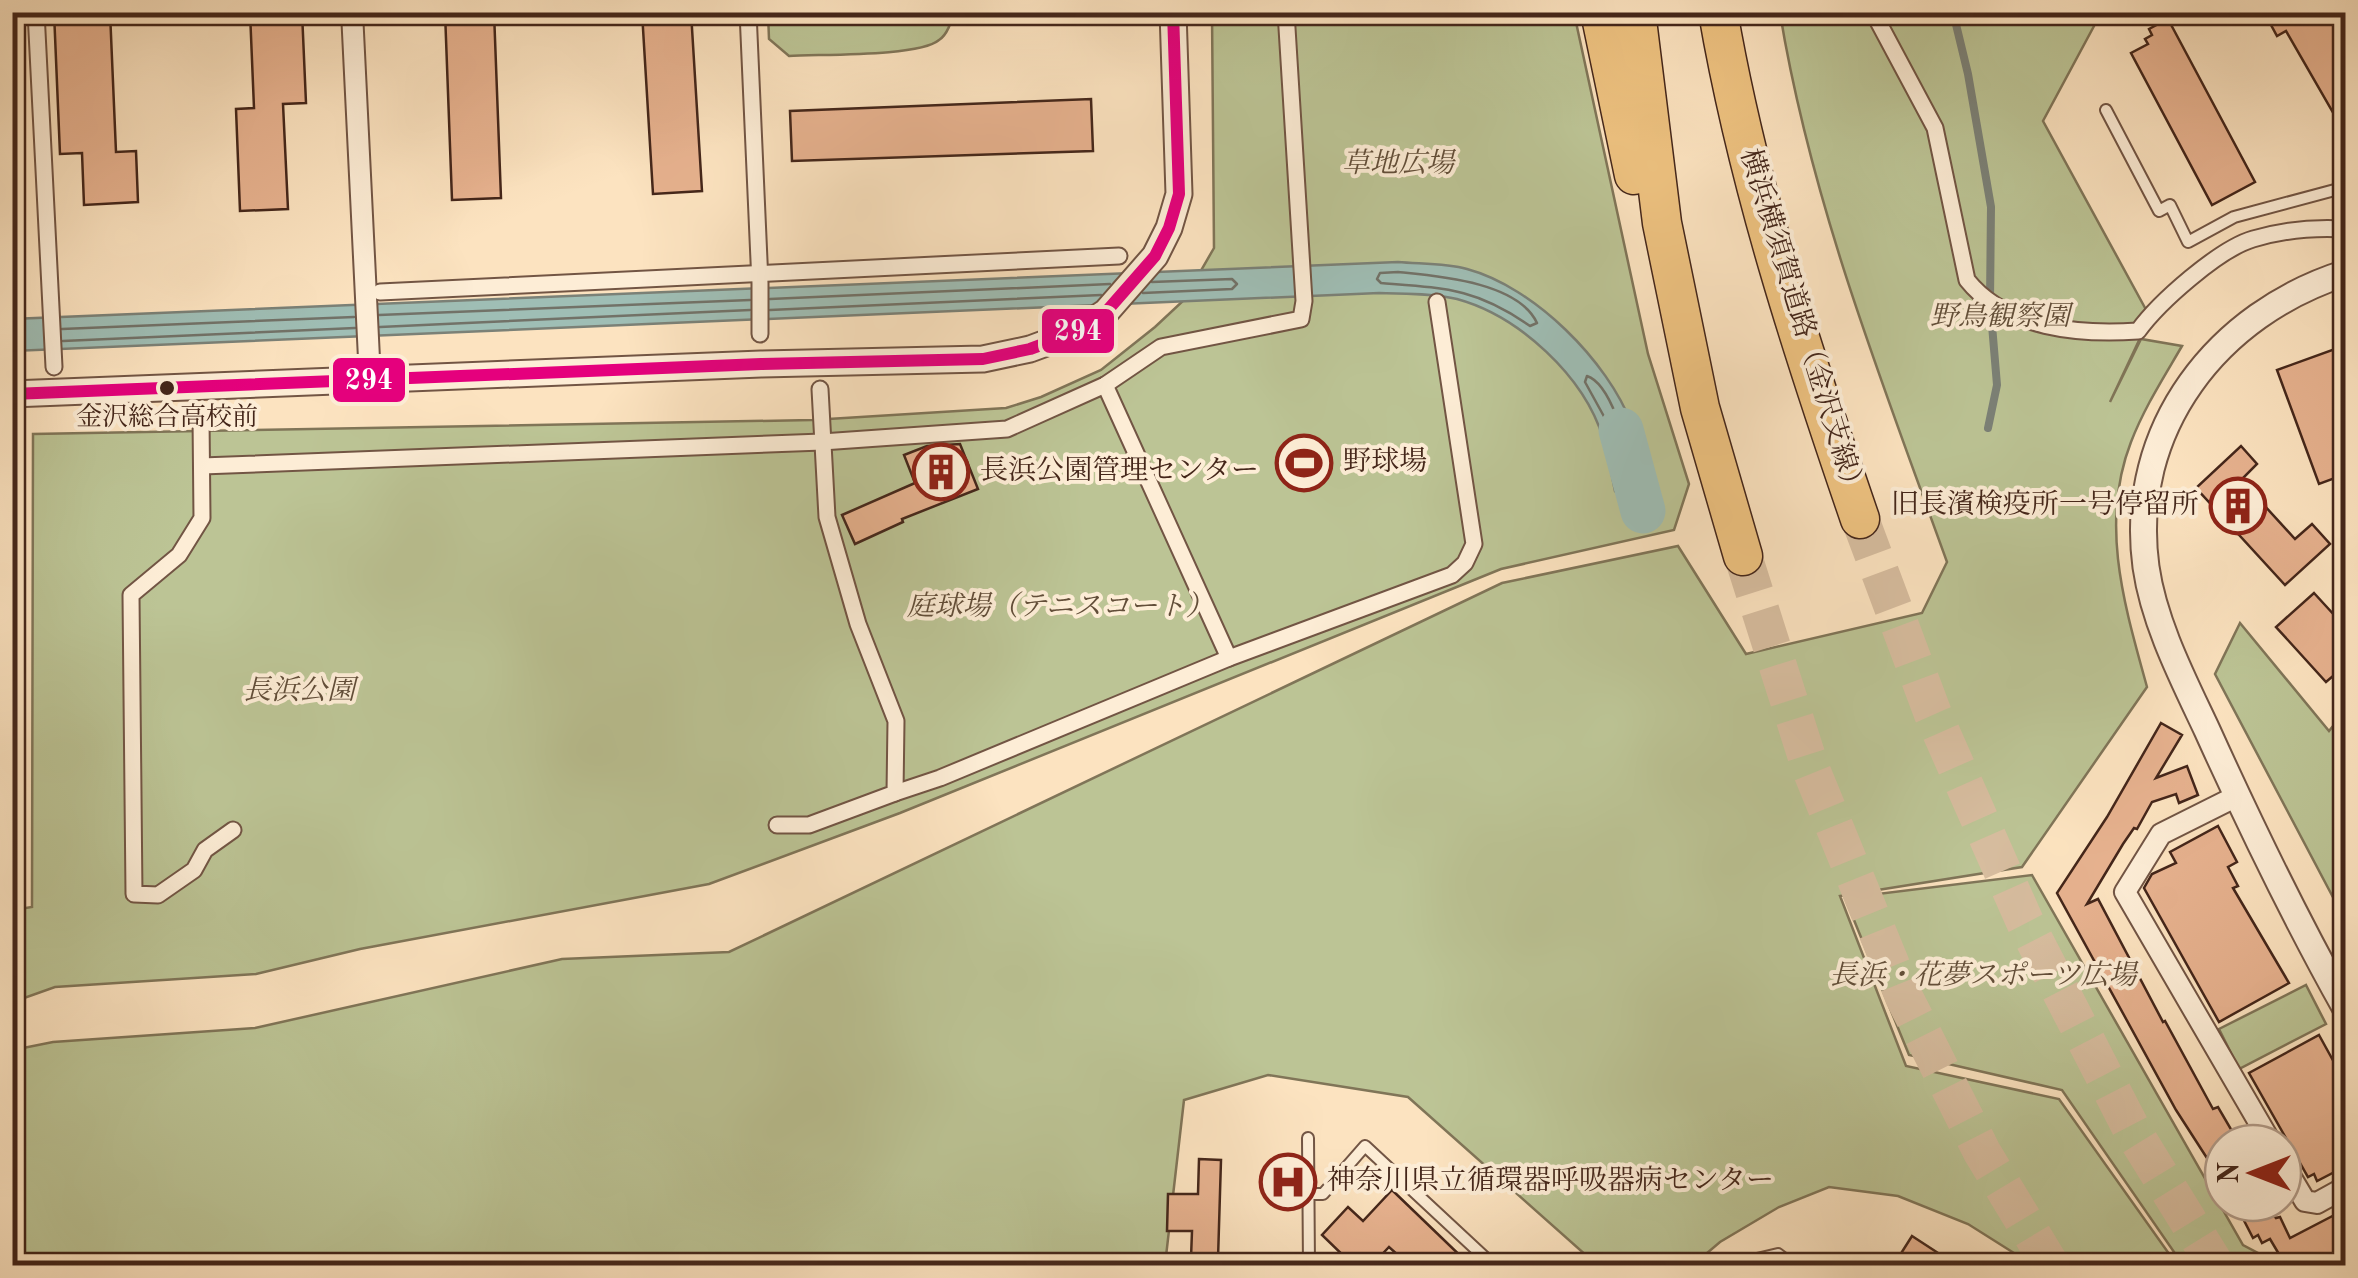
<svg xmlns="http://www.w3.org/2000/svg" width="2358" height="1278" font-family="'Old Standard TT','Noto Serif JP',serif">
<rect width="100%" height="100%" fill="#fce3c0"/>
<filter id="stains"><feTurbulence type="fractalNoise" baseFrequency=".002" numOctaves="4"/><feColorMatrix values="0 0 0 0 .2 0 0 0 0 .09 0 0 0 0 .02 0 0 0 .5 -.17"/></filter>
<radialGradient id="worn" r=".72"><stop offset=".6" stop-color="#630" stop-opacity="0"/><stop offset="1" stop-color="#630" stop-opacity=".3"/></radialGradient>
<g fill="#bcc495" stroke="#807558" stroke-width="2.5">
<path d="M953 13C952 21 947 35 939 40 919 57 819 54 789 56L769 39 768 13Z"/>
<polygon points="1212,13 1574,13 1648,354 1689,484 1674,530 1501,569 900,813 709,884 360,949 256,974 55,987 13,1002 13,910 32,907 33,434 812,420 1006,408 1041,397 1101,370 1155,327 1184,300 1214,248"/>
<path d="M1780 13H2101L2043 121 2150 317 2110 402 2141 339 2182 346C2164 377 2144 408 2131 442 2099 524 2125 607 2147 687L2022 867 1840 896 1906 1066 2059 1099 2177 1265H2033L1968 1224 1898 1196 1829 1187 1779 1207 1720 1242 1693 1265H1597L1408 1097 1268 1075 1184 1100 1165 1265 13 1266V1050L53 1042 255 1028 562 959 729 952 1502 583 1678 546 1746 654 1922 613 1947 562C1882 382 1811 202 1780 13Z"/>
<polygon points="2240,623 2329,731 2345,711 2345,920 2215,674"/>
<polygon points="2032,875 2243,1245 2281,1265 2183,1265 2062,1090 1909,1055 1845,898"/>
<polygon points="2306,985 2326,1024 2239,1069 2219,1029"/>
</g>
<path fill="#9fbeb5" stroke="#7b8177" stroke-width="2.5" d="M1398 262C1420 264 1446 263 1467 269 1534 287 1608 361 1632 425 1639 444 1642 465 1647 485L1615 491C1611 473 1609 455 1603 438 1584 376 1519 316 1457 299 1433 293 1404 294 1379 293L13 351 12 319Z"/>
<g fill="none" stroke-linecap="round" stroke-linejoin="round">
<g stroke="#727268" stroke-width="2.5">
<path d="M1398 272C1438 276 1518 282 1537 323L1530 326C1476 288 1445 288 1381 283L1377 279 1380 273Z"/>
<polyline points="1143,293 1232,289 1237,284 1232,279 1152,282"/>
<polyline points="770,299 1110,284"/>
<polyline points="770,310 1101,295"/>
<polyline points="379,315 750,300"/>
<polyline points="380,327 750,310"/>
<polyline points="62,329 354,317"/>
<polyline points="63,341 355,328"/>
<path d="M1587 376C1612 384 1627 448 1633 472L1630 478 1622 475 1612 431 1585 382Z"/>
</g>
<polyline stroke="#7b8177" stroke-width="8" points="1953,12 1968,74 1991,207 1990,301 1997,385 1988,428"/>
<polyline stroke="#9fbeb5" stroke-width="45" points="1621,430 1643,511"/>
</g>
<g fill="#e7b28f" stroke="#44261a" stroke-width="2.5">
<polygon points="54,12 110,12 116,152 136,151 138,202 84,205 82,153 60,154"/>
<polygon points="250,12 302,12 306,103 283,104 288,209 240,211 236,109 254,108"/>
<polygon points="445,12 494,12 501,198 452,200"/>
<polygon points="642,12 691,12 702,191 653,194"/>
<polygon points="2264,12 2338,12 2346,25 2346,135 2286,31 2277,36"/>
<polygon points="2168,19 2255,182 2212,205 2131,53 2148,44 2145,39 2152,35 2149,29"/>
<polygon points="1091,99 1093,151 792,161 790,111"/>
<polygon points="2346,345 2346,474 2319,484 2277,370"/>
<polygon points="960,444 978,489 902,519 903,522 855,544 842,515 915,483 904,455 927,446"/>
<polygon points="2241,446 2257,464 2241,480 2295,539 2312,524 2330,544 2285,585 2196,488"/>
<polygon points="2314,593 2346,628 2346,665 2326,682 2276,627"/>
<polygon points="2161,723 2182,735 2156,778 2187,766 2198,795 2179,803 2176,794 2152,802 2137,829 2134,828 2123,844 2087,904 2098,899 2163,1022 2165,1021 2213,1109 2218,1107 2239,1143 2223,1143 2223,1183 2176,1110 2057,893 2107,817"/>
<polygon points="2218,826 2237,862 2228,867 2238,886 2233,888 2289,983 2219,1022 2144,888 2152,874 2176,863 2170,852"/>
<polygon points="2319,1035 2346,1084 2346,1166 2317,1181 2314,1174 2308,1177 2249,1073"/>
<polygon points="1199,1159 1221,1160 1218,1259 1191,1258 1192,1231 1167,1231 1168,1194 1198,1194"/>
<polygon points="1392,1190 1471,1266 1409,1265 1389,1247 1371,1266 1354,1266 1322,1235 1348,1207 1363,1221"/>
<polygon points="2235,1203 2264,1203 2276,1218 2280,1217 2290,1238 2346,1209 2346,1262 2338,1266 2286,1266 2270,1239 2262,1243 2258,1235 2253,1238"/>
<polygon points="1912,1236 1958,1266 1893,1266"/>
</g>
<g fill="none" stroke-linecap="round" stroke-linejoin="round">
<g stroke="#d7bd9f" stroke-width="38" stroke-dasharray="38 19" stroke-linecap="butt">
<polyline points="1860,519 1933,714 2025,922 2132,1130 2216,1266"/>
<polyline points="1743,556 1810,767 1904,997 1982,1152 2051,1266"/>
</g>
<g stroke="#725544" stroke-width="14">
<g id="service">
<polyline points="2106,110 2159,211 2170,205 2188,242 2234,217 2346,187"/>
<polyline points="1308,1138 1309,1266"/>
<polyline points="1309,1194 1323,1194 1365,1146 1494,1266"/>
<polyline points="1727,1266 1778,1254 1794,1266"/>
</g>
</g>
<g stroke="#725544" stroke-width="19">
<g id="pedestrian">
<polyline points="36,12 54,367"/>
<polyline points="748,12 760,283 760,334"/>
<path d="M1873 12 1935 128 1967 280C2006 329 2080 335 2138 331 2159 302 2219 249 2253 239 2283 230 2314 227 2346 229"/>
<polyline points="380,292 1119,256"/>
<polyline points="1105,385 1229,658"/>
<polyline points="201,417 202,518 179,555 131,595 134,894 158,895 194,870 205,850 233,830"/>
<polyline points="202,466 822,442 1007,429 1105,385 1161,347 1301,319 1304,301 1286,12"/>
<polyline points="895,793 940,778 1229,658 1452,575 1465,563 1474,544 1437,302"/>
<polyline points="777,825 809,825 895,793 896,721 858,624 827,517 820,389"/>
</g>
</g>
<g stroke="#725544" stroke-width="24">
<g id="minor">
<polyline points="352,12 370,379"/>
<polyline points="2237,796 2161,834 2125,892 2271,1143"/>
<polyline points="2283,1164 2305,1201 2317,1203 2346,1187"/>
</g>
</g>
<g stroke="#725544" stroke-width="29">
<g id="tertiary">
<path d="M2346 273C2218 313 2127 429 2146 567 2154 623 2183 679 2207 730 2250 825 2295 918 2346 1009"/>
<polyline points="12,394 761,364 983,359 1030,349 1076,332 1106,312 1155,256 1169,228 1179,194 1173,12"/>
</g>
</g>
<g stroke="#44261a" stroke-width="41">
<g id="motorway">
<polyline points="1600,12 1634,175"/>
<polyline points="1636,12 1662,223 1700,408 1743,556"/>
<path d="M1718 12C1748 186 1803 353 1860 519"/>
</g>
</g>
<use href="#service" stroke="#fdedd6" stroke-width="10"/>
<use href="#pedestrian" stroke="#fdedd6" stroke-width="15"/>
<use href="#minor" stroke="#fdedd6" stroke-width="20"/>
<use href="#tertiary" stroke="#fdedd6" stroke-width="25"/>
<use href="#motorway" stroke="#eec280" stroke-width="38"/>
<g stroke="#fdedd6" stroke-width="20">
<polyline id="bus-1" points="12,394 761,364 983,359 1030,349 1076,332 1106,312 1155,256 1169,228 1179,194 1173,12"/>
</g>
<use href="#bus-1" stroke="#e5007d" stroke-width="12"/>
</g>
<defs>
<g id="stadium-ring" transform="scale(2.875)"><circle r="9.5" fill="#fdedd6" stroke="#8f2418" stroke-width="1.5"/><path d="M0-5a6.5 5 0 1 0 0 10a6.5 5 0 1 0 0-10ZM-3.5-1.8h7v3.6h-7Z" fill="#8f2418"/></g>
<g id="building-ring" transform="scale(2.875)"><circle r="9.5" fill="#fdedd6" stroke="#8f2418" stroke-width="1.5"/><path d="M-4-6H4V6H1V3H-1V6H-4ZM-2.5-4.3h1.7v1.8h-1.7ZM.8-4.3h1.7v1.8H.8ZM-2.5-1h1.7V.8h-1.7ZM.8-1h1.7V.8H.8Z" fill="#8f2418"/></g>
<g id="hospital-ring" transform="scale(2.875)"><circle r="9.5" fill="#fdedd6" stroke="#8f2418" stroke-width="1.5"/><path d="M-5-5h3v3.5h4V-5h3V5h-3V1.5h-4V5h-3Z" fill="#8f2418"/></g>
</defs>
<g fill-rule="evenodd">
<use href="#stadium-ring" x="1304" y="463"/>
<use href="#building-ring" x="941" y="472"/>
<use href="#building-ring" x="2238" y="506"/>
<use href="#hospital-ring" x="1288" y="1182"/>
</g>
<circle fill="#44261a" stroke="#fdedd6" stroke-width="4" cx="167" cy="388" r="9"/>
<g text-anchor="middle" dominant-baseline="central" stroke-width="8" stroke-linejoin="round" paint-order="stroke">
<g font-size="26" fill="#44261a" stroke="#fdedd6">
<text x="167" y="418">金沢総合高校前</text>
</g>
<g font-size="28" font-style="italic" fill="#624e39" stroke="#fdedd6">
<text x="1398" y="165">草地広場</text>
<text x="2000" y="318">野鳥観察園</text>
<text x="1060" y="608">庭球場（テニスコート）</text>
<text x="299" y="692">長浜公園</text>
<text x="1983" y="977">長浜・花夢スポーツ広場</text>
</g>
<g font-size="28" fill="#44261a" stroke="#fdedd6">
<text transform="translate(1801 324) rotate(73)">横浜横須賀道路（金沢支線）</text>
</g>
<g font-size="28" fill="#44261a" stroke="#fdedd6" text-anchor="start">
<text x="1343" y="463">野球場</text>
<text x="980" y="472">長浜公園管理センター</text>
<text x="2199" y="506" text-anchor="end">旧長濱検疫所一号停留所</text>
<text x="1327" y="1182">神奈川県立循環器呼吸器病センター</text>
</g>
</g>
<g stroke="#fdedd6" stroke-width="4">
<rect x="1040" y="307" width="76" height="48" rx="10" fill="#e5007d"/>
<rect x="331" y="356" width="76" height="48" rx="10" fill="#e5007d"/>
</g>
<g font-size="28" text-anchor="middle" font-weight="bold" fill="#fff">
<text x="1078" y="340">294</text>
<text x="369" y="389">294</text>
</g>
<rect width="2358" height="1278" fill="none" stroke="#fce3c0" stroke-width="50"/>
<rect x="15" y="15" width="2328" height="1248" fill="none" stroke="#44261a" stroke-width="5"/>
<rect x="25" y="25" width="2308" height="1228" fill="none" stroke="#44261a" stroke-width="2.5"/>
<g transform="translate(2253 1173) rotate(270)"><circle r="48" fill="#fdedd6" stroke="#b39d8b" stroke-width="2.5"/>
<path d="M0-8L18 38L0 25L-18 38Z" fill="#8f2418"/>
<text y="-15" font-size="28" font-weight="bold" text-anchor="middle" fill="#44261a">N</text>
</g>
<rect width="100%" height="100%" filter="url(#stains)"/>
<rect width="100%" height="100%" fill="url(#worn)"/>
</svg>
